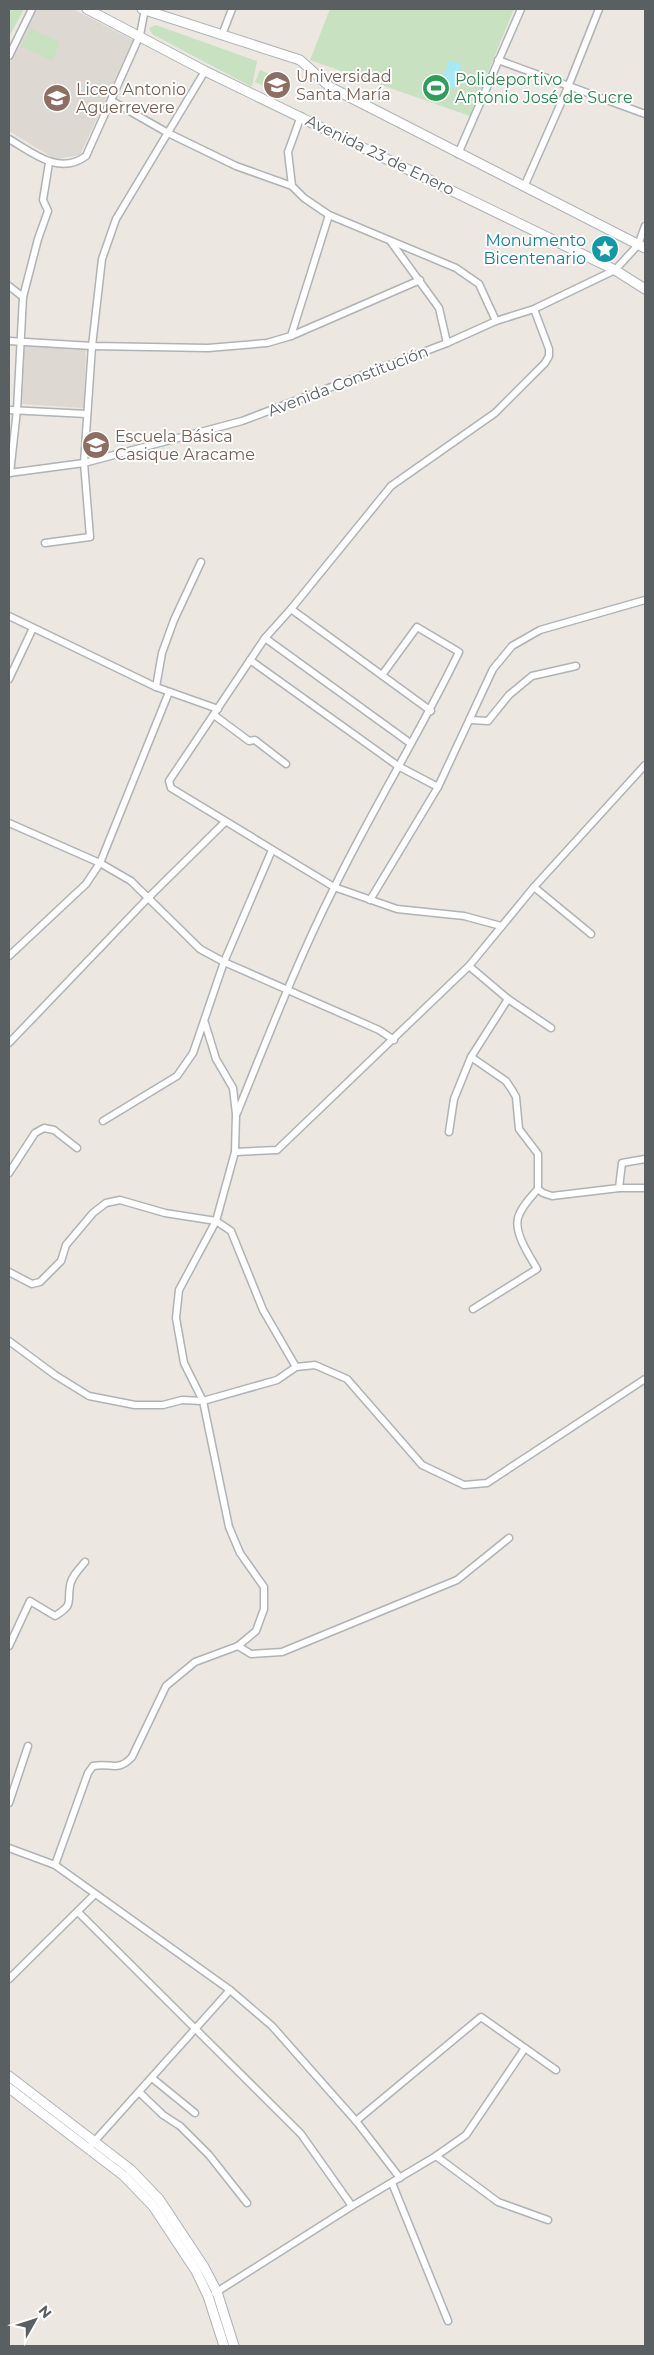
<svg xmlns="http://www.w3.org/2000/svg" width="654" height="2355" font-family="Montserrat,sans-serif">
<rect width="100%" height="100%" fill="#ece7e1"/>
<g fill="#ded8d3">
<polygon points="36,9 73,9 133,40 80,155 55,159 9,131 9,65"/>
<polygon points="24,345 86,348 84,408 22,404"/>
</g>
<g fill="#c8e1c0">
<polygon points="9,9 24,9 9,37"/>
<polygon points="330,9 514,9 470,116 310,60"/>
<polygon points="156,25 257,61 252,87 152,34 149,28"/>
<polygon points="30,28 60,42 52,61 21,46"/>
<polygon points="260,70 277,77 272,90 255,82"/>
</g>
<polygon fill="#a6e9f7" points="449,60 462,65 454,89 441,85"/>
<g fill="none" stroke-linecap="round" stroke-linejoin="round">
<g stroke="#afb3b6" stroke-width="9">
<g id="street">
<polyline points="222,35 232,9"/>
<polyline points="9,56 32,9"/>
<polyline points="498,60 645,114"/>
<polyline points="112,101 168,133 236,166 292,186"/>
<polyline points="301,116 288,152 292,186 304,198 329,215 456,268 479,284 496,321"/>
<path d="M9 139C33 153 59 176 86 156L140 35 145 9"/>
<polyline points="458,154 521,9"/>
<polyline points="524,187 568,87 599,9"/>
<polyline points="391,242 439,308 447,343"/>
<polyline points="9,286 23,297"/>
<polyline points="291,336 329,215"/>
<polyline points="9,341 92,346 208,348 267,343 291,336 420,280"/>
<polyline points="9,410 87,414"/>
<polyline points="9,473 84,463 242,421 447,343 496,321 534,309 615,270 638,245 645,226"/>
<polyline points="10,473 17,410 23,297 38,239 48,211 43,200 49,163"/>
<polyline points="45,543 90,537 84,463 92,346 102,259 116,219 205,71"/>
<polyline points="291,609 431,711"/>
<polyline points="9,616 156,687 218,709"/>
<polyline points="265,638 410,743"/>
<polyline points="250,660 398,766 438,787"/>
<polyline points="9,679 33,628"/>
<polyline points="156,687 162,653 174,620 201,562"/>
<polyline points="214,715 249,741 255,740 286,764"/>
<polyline points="470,720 488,721 509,695 532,676 576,666"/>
<polyline points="9,823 100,863 131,881 200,949 224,962 379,1030 394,1040"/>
<polyline points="534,887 591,934"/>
<polyline points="370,900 438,787 493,669 512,646 540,630 645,600"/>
<polyline points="501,926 464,916 397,909 334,887 171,788 169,781 265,638 291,609 391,486 495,413 545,363 549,356 549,349 534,309"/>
<polyline points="9,956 86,884 100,863 169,692"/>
<polyline points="469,966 508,999 551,1028"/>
<polyline points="9,1043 149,897 225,822"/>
<polyline points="471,1057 506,1081 512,1090 516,1097 519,1129 538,1154 538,1189 543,1193 552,1196 619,1188 645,1188"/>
<path d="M237 1113C268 1037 298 959 335 886 374 806 421 731 459 652L417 627 382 675"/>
<polyline points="103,1121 177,1076 193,1053 224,962 272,850"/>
<polyline points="449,1132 454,1099 471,1057 508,999"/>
<polyline points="235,1152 277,1150 469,966 534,887 645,765"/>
<polyline points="9,1173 35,1133 44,1128 54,1130 77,1148"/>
<polyline points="619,1188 622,1163 645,1159"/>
<polyline points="9,1272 32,1284 40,1282 61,1261 66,1245 93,1213 106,1203 120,1200 165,1213 216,1221 231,1231 263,1310 296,1367"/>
<path d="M473 1309 537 1269C530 1256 514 1234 518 1218 521 1207 531 1197 538 1189"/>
<polyline points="9,1341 55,1375 89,1396 135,1405 163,1405 182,1400 203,1401 277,1380 296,1367 315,1365 347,1379 422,1465 464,1485 487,1483 645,1379"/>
<path d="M9 1646 30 1601 55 1616C74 1604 67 1604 70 1586 71 1577 79 1569 85 1562"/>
<polyline points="238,1646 251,1654 282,1652 457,1580 509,1538"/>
<polyline points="9,1803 28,1746"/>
<polyline points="9,1848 55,1865 230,1990 272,2026 356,2121 400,2178"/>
<path d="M55 1865 88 1773 93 1766C111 1762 117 1773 132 1757L166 1686 195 1662 238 1646 256 1631 264 1609V1587L240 1553 229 1527 203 1401 184 1363 176 1318 179 1290 216 1221 235 1152 236 1114 233 1088 216 1059 205 1023"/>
<polyline points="78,1912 301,2134 352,2206"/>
<polyline points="9,1979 95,1894"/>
<polyline points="152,2078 195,2113"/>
<polyline points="139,2092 163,2115 180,2126 209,2155 247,2203"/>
<polyline points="356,2121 481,2017 556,2070"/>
<polyline points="92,2144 230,1990"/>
<polyline points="436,2156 498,2202 548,2220"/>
<polyline points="392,2183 448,2321"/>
<polyline points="215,2293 352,2206 436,2156 466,2135 525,2048"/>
</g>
</g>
<g stroke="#aeb3b6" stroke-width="11">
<g id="secondary">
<polyline points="87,9 205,71 615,270 645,289"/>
<polyline points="142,9 300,60 330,87 645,248"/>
<polyline points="9,2076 130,2169 159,2199 204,2267 217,2292 234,2346"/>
<polyline points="9,2088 124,2176 153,2206 196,2271 208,2296 224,2346"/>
</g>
</g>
<use href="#street" stroke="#fff" stroke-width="6"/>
<use href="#secondary" stroke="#fff" stroke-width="9"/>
</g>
<defs>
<g id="university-disc" transform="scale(1.4375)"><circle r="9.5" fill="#8d6e63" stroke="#fff"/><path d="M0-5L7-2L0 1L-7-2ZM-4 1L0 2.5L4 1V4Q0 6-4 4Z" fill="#fff"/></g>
<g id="stadium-disc" transform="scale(1.4375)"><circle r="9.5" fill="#2e9e5b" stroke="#fff"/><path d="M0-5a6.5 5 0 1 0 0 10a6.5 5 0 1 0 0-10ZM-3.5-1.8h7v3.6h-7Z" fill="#fff"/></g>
<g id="school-disc" transform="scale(1.4375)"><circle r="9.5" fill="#8d6e63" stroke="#fff"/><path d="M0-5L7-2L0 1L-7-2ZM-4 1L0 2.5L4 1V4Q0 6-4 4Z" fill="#fff"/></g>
<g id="sight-disc" transform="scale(1.4375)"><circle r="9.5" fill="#0f9aa8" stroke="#fff"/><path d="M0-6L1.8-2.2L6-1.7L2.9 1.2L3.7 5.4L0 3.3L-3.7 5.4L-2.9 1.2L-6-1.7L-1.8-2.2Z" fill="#fff"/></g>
</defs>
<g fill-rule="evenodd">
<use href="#university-disc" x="277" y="85"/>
<use href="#stadium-disc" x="436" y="88"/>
<use href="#school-disc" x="57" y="98"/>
<use href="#sight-disc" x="605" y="249"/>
<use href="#school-disc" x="96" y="445"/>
</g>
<g text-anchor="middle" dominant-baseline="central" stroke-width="4" stroke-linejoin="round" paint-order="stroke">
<g font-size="16" fill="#785e54" stroke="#fff" text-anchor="start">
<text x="296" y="76">Universidad<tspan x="296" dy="18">Santa María</tspan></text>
<text x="76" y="89">Liceo Antonio<tspan x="76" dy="18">Aguerrevere</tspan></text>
<text x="115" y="436">Escuela Básica<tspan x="115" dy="18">Casique Aracame</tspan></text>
</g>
<g font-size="16" fill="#27864d" stroke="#fff" text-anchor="start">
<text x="455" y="79">Polideportivo<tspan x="455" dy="18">Antonio José de Sucre</tspan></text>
</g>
<g font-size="16" fill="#5a5f61" stroke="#fff">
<text transform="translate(380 155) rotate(26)">Avenida 23 de Enero</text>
<text transform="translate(348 381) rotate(-21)">Avenida Constitución</text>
</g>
<g font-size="16" fill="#0d838f" stroke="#fff" text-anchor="end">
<text x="586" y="240">Monumento<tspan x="586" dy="18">Bicentenario</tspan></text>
</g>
</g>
<rect width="654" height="2355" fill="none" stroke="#5a5f61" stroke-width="20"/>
<g transform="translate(35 2320) rotate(51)" stroke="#ffffff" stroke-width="4" paint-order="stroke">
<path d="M0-4L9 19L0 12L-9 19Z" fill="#5a5f61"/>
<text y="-8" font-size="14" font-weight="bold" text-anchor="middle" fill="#5a5f61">N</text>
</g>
</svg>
